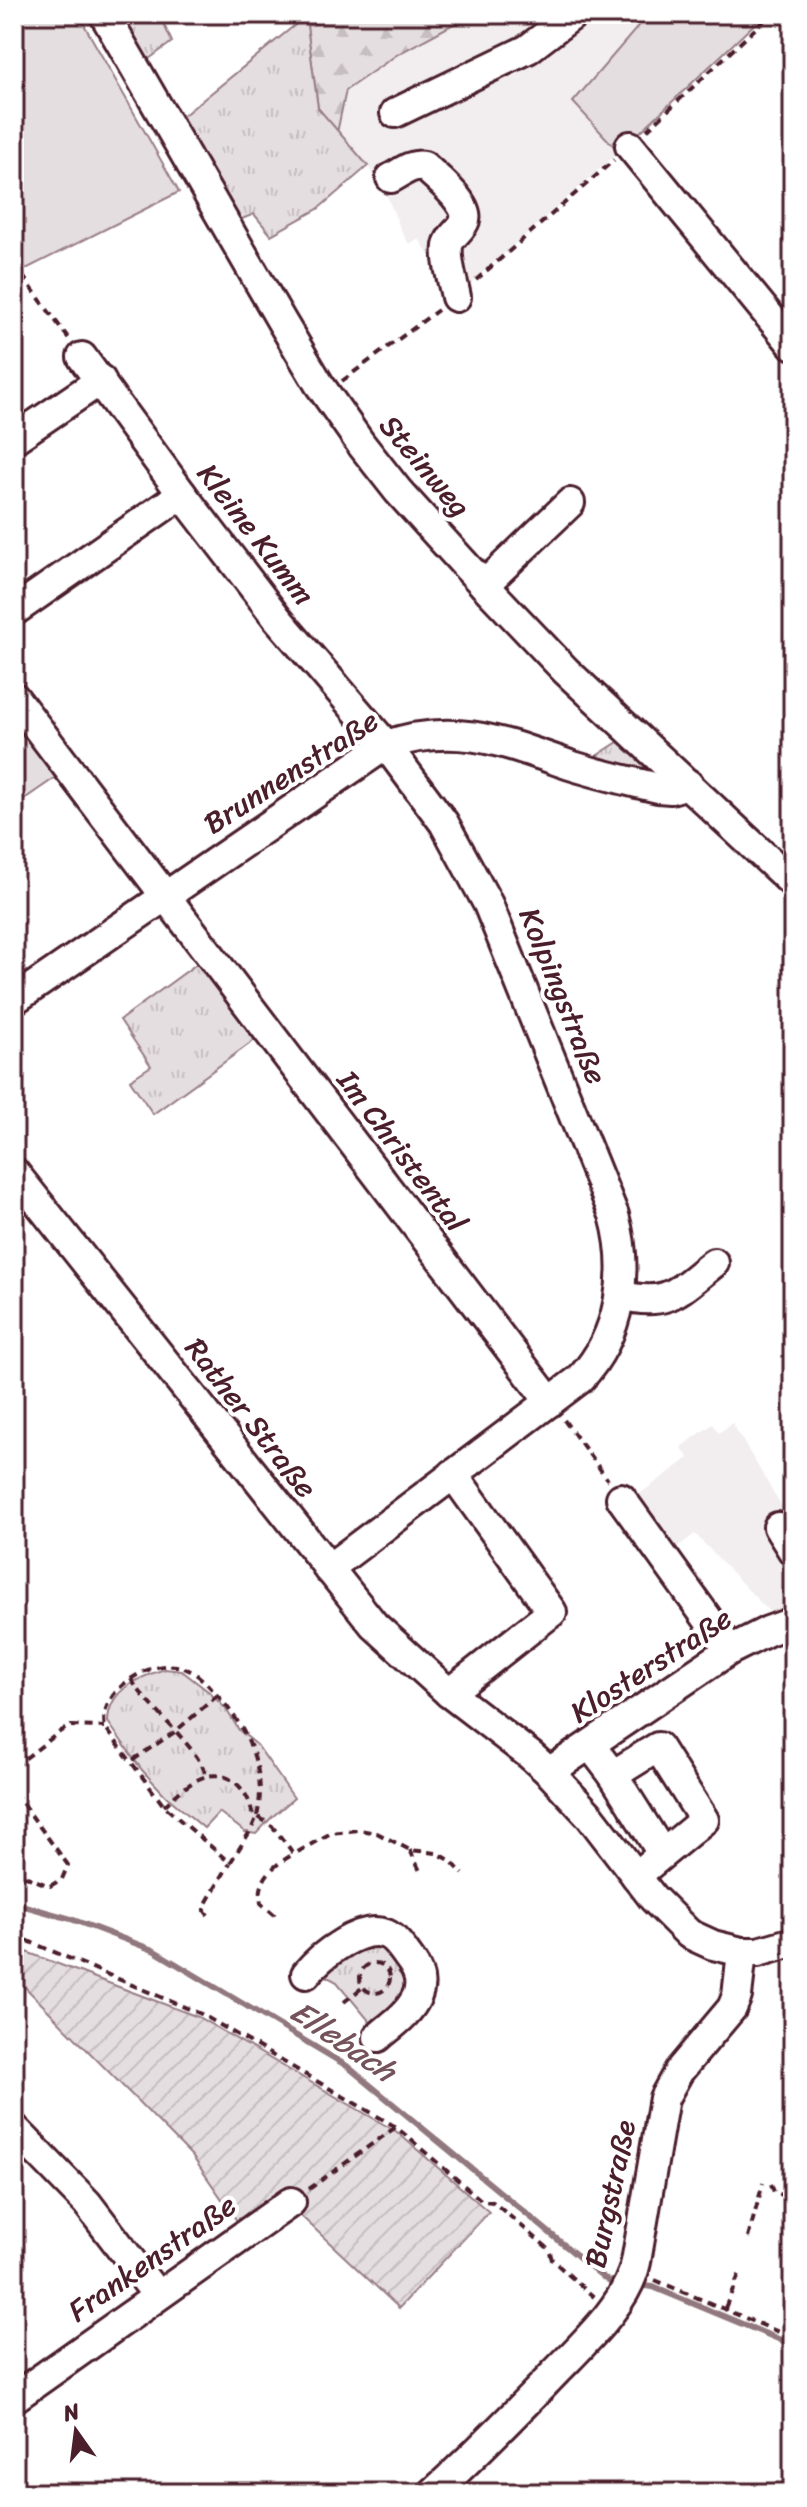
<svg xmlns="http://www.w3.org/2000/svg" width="807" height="2507" font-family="Sriracha,sans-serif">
<defs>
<pattern id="forest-firs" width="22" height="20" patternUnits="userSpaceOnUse" patternTransform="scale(2)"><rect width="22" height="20" fill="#e5dee0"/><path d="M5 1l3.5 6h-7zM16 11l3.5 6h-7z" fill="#c6bec0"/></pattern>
<pattern id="park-tufts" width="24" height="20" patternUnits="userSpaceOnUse" patternTransform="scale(2)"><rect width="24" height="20" fill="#e5dee0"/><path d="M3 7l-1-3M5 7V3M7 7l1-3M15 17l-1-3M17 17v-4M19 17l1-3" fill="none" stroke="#c6bec0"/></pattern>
<pattern id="garden-furrows" width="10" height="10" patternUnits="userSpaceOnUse" patternTransform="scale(2)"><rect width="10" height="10" fill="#e5dee0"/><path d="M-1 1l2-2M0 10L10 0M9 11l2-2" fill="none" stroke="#c6bec0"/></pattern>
</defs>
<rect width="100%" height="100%" fill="#fff"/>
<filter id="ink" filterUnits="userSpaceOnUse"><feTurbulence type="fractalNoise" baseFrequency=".0125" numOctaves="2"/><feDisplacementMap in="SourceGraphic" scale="16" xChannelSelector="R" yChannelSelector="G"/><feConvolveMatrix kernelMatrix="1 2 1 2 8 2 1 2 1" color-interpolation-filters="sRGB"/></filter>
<g filter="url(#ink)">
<g fill="#f2eeef">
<polygon points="472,14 645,14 636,29 573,102 619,152 455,297 419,239 409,244 400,228 385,191 368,166 337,133 346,90 398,54"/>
<polygon points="732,1423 793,1525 793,1600 786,1604 793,1617 779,1622 695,1534 668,1554 630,1501 689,1458 681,1447 713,1424 719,1433"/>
</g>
<g fill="#e5dee0" stroke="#987e86" stroke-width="2">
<polygon points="14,14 78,14 179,192 26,269 14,252"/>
<polygon points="645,14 765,14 619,152 573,102 636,29"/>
<polygon points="14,709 62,773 14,806"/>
</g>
<polygon fill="url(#forest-firs)" stroke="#987e86" stroke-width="2" points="301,14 472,14 398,54 346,90 337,133 318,108 307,26"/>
<g fill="url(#park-tufts)" stroke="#987e86" stroke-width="2">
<polygon points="120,14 159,14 172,42 149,59 142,58"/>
<polygon points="297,14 338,14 307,26 318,108 368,166 318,209 271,235 254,214 237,221 178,120 300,21"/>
<polygon points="618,742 648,768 634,769 595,757"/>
<polygon points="198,963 256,1039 153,1114 130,1080 151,1066 120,1020"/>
<path d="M165 1669 182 1671 209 1692 226 1709 239 1730 257 1745 294 1798 272 1817 256 1834 245 1832 219 1812 204 1828 166 1796 142 1770 108 1722C108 1690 139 1677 165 1669Z"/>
<polygon points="383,1936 416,1980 375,2028 337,1982 315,1970"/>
</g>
<polygon fill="url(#garden-furrows)" stroke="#987e86" stroke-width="2" points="16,1948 198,2017 397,2132 489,2212 399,2308 284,2200 242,2228 192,2156 14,1976 14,1949"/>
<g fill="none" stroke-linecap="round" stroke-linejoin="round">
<g stroke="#91787e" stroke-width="6">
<polyline points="14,1903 71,1919 153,1950 347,2066 608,2281 621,2283"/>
<polyline points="636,2285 653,2287 793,2345"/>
</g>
<g stroke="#4a1f2b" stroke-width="34">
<g id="minor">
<polyline points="104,14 282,322 319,384 361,444 398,491 468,568 566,671 793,883"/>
<polyline points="395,113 528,49 574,14"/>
<polyline points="630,146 793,345"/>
<path d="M391 178C401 173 412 163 424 166 435 176 470 204 465 220 462 230 450 235 448 246 446 262 453 281 456 297"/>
<path d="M82 357 182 494 277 618 386 745 444 823 488 904 614 1215C630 1272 621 1335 580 1379L328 1569"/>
<polyline points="14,439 101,380"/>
<polyline points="484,585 570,503"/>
<polyline points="14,611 182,494"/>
<polyline points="14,697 550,1402"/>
<path d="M14 1000 386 745C459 721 505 743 573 766 601 775 630 781 658 788L671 789 688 784"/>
<polyline points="14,1172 374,1625 449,1693 530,1755 549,1772 590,1816 653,1898 689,1934 713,1945 742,1952 758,1952 793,1942"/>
<path d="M620 1295C668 1308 678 1291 714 1263"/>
<polyline points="621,1498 730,1650"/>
<polyline points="778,1527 793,1551"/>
<polyline points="449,1693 552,1612 453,1474"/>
<polyline points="590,1745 613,1775 658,1747 704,1820 636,1876"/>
<polyline points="549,1772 730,1650 768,1631 793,1622"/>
<polyline points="613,1775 662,1853"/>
<path d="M306 1974C320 1956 361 1924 386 1934 396 1938 405 1953 411 1961 419 1972 422 1984 417 1996 409 2014 392 2025 378 2037"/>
<polyline points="14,2128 87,2203 157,2295"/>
<polyline points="14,2398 291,2202"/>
<path d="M433 2493C473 2457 510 2419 548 2380 578 2348 627 2306 636 2262L664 2098 679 2071 732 2008 737 1996 742 1952"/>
</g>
</g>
<g stroke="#4a1f2b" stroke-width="4" stroke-dasharray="8 6" stroke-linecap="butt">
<polyline points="647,130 771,14"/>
<polyline points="14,264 69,339"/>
<polyline points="476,280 614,160"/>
<polyline points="342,381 438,310"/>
<polyline points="564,1420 608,1480"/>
<path d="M131 1679C147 1706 201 1750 206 1776"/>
<polyline points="133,1760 176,1731 218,1695"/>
<polyline points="14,1767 61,1731 71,1726 105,1727"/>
<polyline points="14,1792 68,1865 62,1879 50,1886 14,1872"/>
<path d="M164 1806C176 1795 191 1780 207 1776 234 1770 252 1796 253 1820"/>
<path d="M257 1816C268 1771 246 1725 215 1693 206 1682 195 1671 181 1667 150 1658 97 1692 105 1727L164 1806 230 1863 251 1830 257 1816 272 1826 294 1854 331 1833 359 1830 377 1833 410 1850 437 1853 450 1860 463 1874"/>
<polyline points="410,1850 420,1871"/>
<polyline points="208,1915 205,1911 205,1905 230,1863"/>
<path d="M275 1915 261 1903C257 1878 274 1865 294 1854"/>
<polyline points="14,1935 201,2014 396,2127 482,2201 493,2202 549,2249 552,2260 594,2297"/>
<circle cx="375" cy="1978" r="15"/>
<polyline points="344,2002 363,1987"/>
<polyline points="771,2184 774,2192 793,2199"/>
<polyline points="309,2189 396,2127"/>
<polyline points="748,2238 763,2183"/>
<polyline points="655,2280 793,2338"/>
<polyline points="725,2308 741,2270"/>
</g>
<use href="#minor" stroke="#fff" stroke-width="28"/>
</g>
</g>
<g text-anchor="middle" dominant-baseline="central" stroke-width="8" stroke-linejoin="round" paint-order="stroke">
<g font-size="30" fill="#4a1f2b" stroke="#fff">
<text transform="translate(425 466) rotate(50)">Steinweg</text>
<text transform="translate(256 534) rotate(52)">Kleine Kumm</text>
<text transform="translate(291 772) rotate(-33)">Brunnenstraße</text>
<text transform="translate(563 996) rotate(68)">Kolpingstraße</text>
<text transform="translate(402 1151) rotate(53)">Im Christental</text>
<text transform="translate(251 1418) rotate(52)">Rather Straße</text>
<text transform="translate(651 1665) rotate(-33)">Klosterstraße</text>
<text transform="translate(610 2194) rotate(-78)">Burgstraße</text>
<text transform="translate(152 2258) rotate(-35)">Frankenstraße</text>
</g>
<g font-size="32" font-style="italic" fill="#74535c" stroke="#fff">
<text transform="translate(343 2041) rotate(34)">Ellebach</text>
</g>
</g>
<rect width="807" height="2507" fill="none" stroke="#fff" stroke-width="48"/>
<rect x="24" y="24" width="759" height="2459" fill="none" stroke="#4a1f2b" stroke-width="3" filter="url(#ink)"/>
<g transform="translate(76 2431) rotate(346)" stroke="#ffffff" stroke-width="6" paint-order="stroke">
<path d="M0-6L14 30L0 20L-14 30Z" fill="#4a1f2b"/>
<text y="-12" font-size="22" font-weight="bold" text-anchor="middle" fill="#4a1f2b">N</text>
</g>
</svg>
